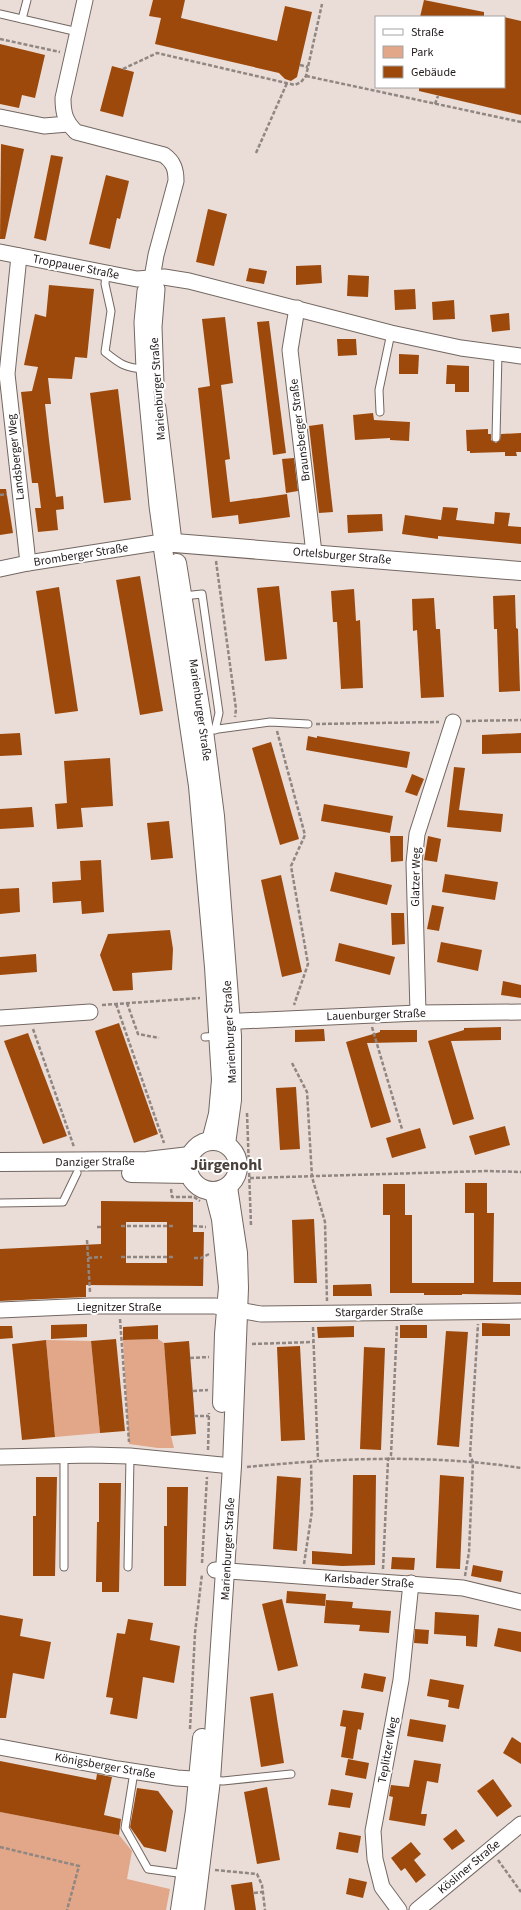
<svg xmlns="http://www.w3.org/2000/svg" width="521" height="1910" font-family="'Source Sans 3',sans-serif">
<rect width="100%" height="100%" fill="#eaddd7"/>
<g fill="#e1a788">
<polygon points="158,1339 164,1343 171,1436 174,1448 158,1448 129,1444 123,1340"/>
<polygon points="46,1340 91,1341 100,1433 55,1437"/>
<polygon points="0,1812 119,1835 132,1851 127,1879 170,1889 166,1910 0,1910"/>
</g>
<g fill="#9d490c" fill-rule="evenodd">
<polygon points="153,0 185,0 181,18 277,41 285,6 312,12 297,77 291,81 285,79 279,73 155,44 161,18 149,16"/>
<polygon points="424,0 484,12 484,17 420,17"/>
<polygon points="504,17 521,21 521,115 419,91 419,87 504,87"/>
<polygon points="0,44 45,55 35,98 22,95 19,108 0,104"/>
<polygon points="112,66 134,72 123,117 100,111"/>
<polygon points="1,144 24,149 5,239 0,239"/>
<polygon points="51,155 63,157 46,241 34,238"/>
<polygon points="106,175 129,181 120,219 117,218 110,249 89,244"/>
<polygon points="208,209 227,214 214,266 196,262"/>
<polygon points="321,265 322,283 296,285 296,266"/>
<polygon points="249,268 267,271 264,284 246,281"/>
<polygon points="348,275 369,276 368,297 347,296"/>
<polygon points="49,285 94,289 87,358 75,357 72,379 48,378 51,404 45,404 49,440 56,497 63,496 64,509 56,510 58,530 38,532 35,508 41,508 38,483 32,483 21,392 32,391 38,367 24,365 35,314 46,317"/>
<polygon points="415,289 416,309 395,310 394,290"/>
<polygon points="454,300 455,319 433,320 432,302"/>
<polygon points="509,313 510,330 492,332 490,315"/>
<polygon points="225,317 233,383 221,385 230,459 225,460 230,502 287,494 290,517 239,524 238,515 212,518 198,388 210,386 202,319"/>
<polygon points="269,321 286,453 273,455 257,322"/>
<polygon points="337,339 356,339 357,355 338,356"/>
<polygon points="399,354 419,355 418,374 399,374"/>
<polygon points="447,365 469,366 469,392 455,392 455,384 446,384"/>
<polygon points="118,389 131,500 104,503 90,393"/>
<polygon points="373,413 374,420 410,422 409,441 390,440 390,438 355,440 353,415"/>
<polygon points="323,424 333,512 319,513 309,426"/>
<polygon points="488,429 488,434 491,434 491,440 496,443 500,440 501,434 521,433 521,452 516,452 517,456 505,456 505,452 470,453 470,451 467,451 466,430"/>
<polygon points="294,458 298,491 286,493 282,459"/>
<polygon points="0,489 6,489 13,533 0,535"/>
<polygon points="443,507 458,508 456,520 494,524 495,512 510,513 508,526 521,527 521,544 438,536 438,539 402,534 405,515 441,520"/>
<polygon points="382,514 383,531 348,533 347,515"/>
<polygon points="140,576 163,711 140,715 116,580"/>
<polygon points="279,586 287,659 265,661 257,588"/>
<polygon points="59,587 78,711 55,714 36,591"/>
<polygon points="354,589 356,621 360,620 363,688 341,689 337,622 333,622 331,591"/>
<polygon points="515,595 516,628 518,629 520,691 499,692 497,629 494,629 493,596"/>
<polygon points="434,598 436,629 440,629 444,697 421,698 417,630 413,631 412,599"/>
<polygon points="20,733 22,755 0,756 0,734"/>
<polygon points="521,733 521,753 482,754 482,735"/>
<polygon points="308,736 317,738 317,736 410,752 407,768 306,750"/>
<polygon points="271,742 299,839 280,845 252,748"/>
<polygon points="110,758 113,806 81,808 83,827 57,829 55,804 67,803 64,761"/>
<polygon points="454,767 465,768 459,810 503,814 501,832 447,827"/>
<polygon points="412,774 424,779 417,796 405,792"/>
<polygon points="324,804 393,816 390,833 321,821"/>
<polygon points="32,807 34,827 0,829 0,809"/>
<polygon points="169,821 173,858 151,860 147,823"/>
<polygon points="390,836 403,836 403,861 391,862"/>
<polygon points="428,836 441,839 437,862 424,860"/>
<polygon points="101,860 104,912 82,914 81,901 53,903 52,882 81,880 80,861"/>
<polygon points="335,872 392,885 387,905 330,891"/>
<polygon points="445,874 498,882 495,900 442,892"/>
<polygon points="281,875 302,972 282,977 261,880"/>
<polygon points="19,888 20,912 0,914 0,889"/>
<polygon points="432,905 444,907 439,931 427,929"/>
<polygon points="391,913 404,913 405,944 392,945"/>
<polygon points="170,930 173,949 172,970 132,973 133,990 113,991 100,955 108,934"/>
<polygon points="441,942 482,950 478,971 437,962"/>
<polygon points="339,943 395,957 390,975 335,961"/>
<polygon points="36,954 37,972 0,975 0,957"/>
<polygon points="503,981 521,985 521,998 501,995"/>
<polygon points="119,1023 158,1134 134,1143 95,1031"/>
<polygon points="501,1027 501,1040 451,1041 474,1119 453,1125 428,1041 464,1030 464,1028"/>
<polygon points="324,1029 325,1041 295,1042 295,1030"/>
<polygon points="380,1030 417,1030 417,1042 367,1043 391,1122 371,1128 346,1042 380,1032"/>
<polygon points="28,1033 67,1136 43,1144 4,1041"/>
<polygon points="296,1087 300,1149 280,1150 276,1088"/>
<polygon points="505,1126 510,1145 475,1155 469,1136"/>
<polygon points="420,1128 426,1148 392,1158 386,1138"/>
<polygon points="465,1183 487,1183 487,1213 494,1213 493,1282 521,1282 521,1295 462,1294 462,1295 424,1295 424,1293 390,1293 390,1215 383,1215 383,1184 405,1184 405,1215 412,1215 412,1283 474,1283 474,1213 465,1213"/>
<path d="M101 1201 193 1202V1232H204L203 1286 86 1285V1297L0 1301V1249L101 1244ZM126 1222H167V1263H126Z"/>
<polygon points="314,1219 317,1283 294,1283 292,1220"/>
<polygon points="371,1284 372,1296 333,1296 333,1285"/>
<polygon points="482,1323 510,1324 510,1336 482,1336"/>
<polygon points="87,1324 87,1337 51,1339 51,1325"/>
<polygon points="158,1325 158,1339 123,1340 123,1327"/>
<rect x="400" y="1325" width="27" height="13"/>
<polygon points="0,1326 12,1326 13,1338 0,1339"/>
<polygon points="354,1326 354,1337 318,1338 317,1327"/>
<polygon points="446,1331 468,1332 459,1447 437,1445"/>
<polygon points="116,1339 125,1431 100,1433 91,1341"/>
<polygon points="46,1340 55,1437 22,1440 12,1344"/>
<polygon points="189,1341 196,1434 171,1436 164,1343"/>
<polygon points="300,1346 305,1440 281,1441 277,1347"/>
<polygon points="364,1347 385,1348 381,1450 360,1449"/>
<polygon points="353,1475 376,1475 375,1565 342,1566 312,1564 312,1551 352,1554"/>
<polygon points="440,1475 464,1477 460,1569 436,1568"/>
<polygon points="277,1476 301,1478 297,1551 273,1549"/>
<polygon points="36,1477 57,1477 55,1576 33,1576 33,1516 36,1516"/>
<polygon points="99,1483 121,1483 119,1592 102,1592 102,1582 96,1582 97,1522 99,1522"/>
<polygon points="167,1487 188,1487 186,1586 164,1586 164,1526 167,1526"/>
<polygon points="392,1557 415,1558 414,1570 391,1569"/>
<polygon points="473,1565 503,1571 501,1582 471,1576"/>
<polygon points="287,1591 326,1594 325,1606 286,1603"/>
<polygon points="282,1599 298,1666 278,1671 262,1604"/>
<polygon points="326,1600 353,1602 352,1608 391,1611 389,1633 359,1631 360,1625 324,1623"/>
<polygon points="435,1612 479,1615 477,1647 466,1646 466,1636 434,1634"/>
<polygon points="0,1615 23,1619 20,1636 51,1642 44,1679 13,1673 6,1718 0,1718"/>
<polygon points="128,1619 153,1623 150,1640 180,1646 174,1683 143,1677 137,1719 110,1714 113,1698 106,1697 117,1633 125,1634"/>
<polygon points="498,1628 521,1632 521,1652 494,1646"/>
<polygon points="415,1629 429,1630 428,1644 414,1643"/>
<polygon points="364,1673 386,1677 383,1692 361,1688"/>
<polygon points="430,1679 464,1685 459,1709 448,1707 449,1700 427,1696"/>
<polygon points="273,1693 284,1763 261,1767 250,1697"/>
<polygon points="343,1710 364,1713 361,1730 358,1729 353,1759 341,1757 346,1727 340,1726"/>
<polygon points="410,1719 446,1725 443,1742 407,1736"/>
<polygon points="512,1737 521,1743 521,1764 503,1753"/>
<polygon points="348,1759 369,1763 366,1779 345,1775"/>
<polygon points="414,1760 441,1764 438,1783 427,1781 421,1814 427,1814 425,1826 389,1820 393,1797 389,1796 391,1785 409,1787"/>
<polygon points="0,1761 96,1780 97,1774 112,1777 104,1815 121,1819 119,1835 0,1812"/>
<polygon points="493,1779 512,1806 497,1817 477,1791"/>
<polygon points="267,1787 280,1860 257,1864 244,1792"/>
<polygon points="137,1788 158,1791 173,1811 166,1852 144,1847 130,1827"/>
<polygon points="331,1789 353,1793 350,1808 328,1805"/>
<polygon points="456,1829 465,1841 452,1850 443,1839"/>
<polygon points="339,1832 361,1836 358,1853 336,1849"/>
<polygon points="411,1842 421,1854 414,1860 426,1875 416,1883 405,1868 401,1871 391,1858"/>
<polygon points="349,1878 367,1882 363,1898 346,1894"/>
<polygon points="252,1882 256,1910 235,1910 231,1885"/>
</g>
<g fill="none" stroke-linecap="round" stroke-linejoin="round">
<g stroke="#736762" stroke-width="9">
<g id="service">
<polyline points="0,14 78,32"/>
<polyline points="22,19 27,0"/>
<path d="M106 273 105 284 111 311 105 352C120 364 125 368 145 369"/>
<polyline points="380,412 379,390 391,333"/>
<polyline points="496,438 498,353"/>
<polyline points="183,596 202,594 219,713 215,730"/>
<polyline points="211,730 270,722 308,724"/>
<polyline points="205,1037 218,1036"/>
<polyline points="0,1203 63,1202 77,1173"/>
<polyline points="64,1455 64,1567"/>
<polyline points="128,1567 130,1456"/>
<polyline points="134,1772 125,1828 148,1869 185,1874"/>
<polyline points="212,1780 223,1781 291,1774"/>
</g>
</g>
<g stroke="#736762" stroke-width="17">
<g id="minor">
<polyline points="0,117 44,126 68,124"/>
<polyline points="0,252 137,279 164,277 189,281 391,333 461,348 521,356"/>
<polyline points="19,256 7,374 28,563"/>
<polyline points="152,278 157,289 154,327 156,384"/>
<polyline points="297,308 290,350 314,553"/>
<polyline points="158,408 174,542"/>
<path d="M0 569 28 563 162 542 157 506 144 369 142 322 145 291 152 278 156 255 176 181C176 170 174 162 164 155L76 132C65 121 63 113 63 98L85 0"/>
<polyline points="418,1013 414,863 417,834 453,722"/>
<polyline points="0,1018 90,1012"/>
<polyline points="220,1022 418,1013 521,1012"/>
<polyline points="0,1310 90,1306 215,1306 261,1314 521,1311"/>
<polyline points="0,1457 91,1455 130,1456 232,1466"/>
<polyline points="215,1570 463,1588 521,1602"/>
<polyline points="0,1747 118,1769 177,1778 208,1780"/>
<polyline points="399,1910 382,1887 375,1859 373,1831 401,1680 411,1583"/>
<polyline points="417,1910 521,1824"/>
</g>
</g>
<g stroke="#736762" stroke-width="20">
<g id="tertiary">
<polyline points="177,563 204,731 215,816 232,1036 232,1100 226,1144"/>
<circle cx="213" cy="1166" r="25"/>
<polyline points="211,1141 218,1114 221,1080 214,967 198,786 162,542 521,571"/>
<polyline points="0,1162 147,1161 190,1156"/>
<polyline points="131,1173 189,1174"/>
<polyline points="214,1192 221,1219 228,1287 224,1334 222,1403"/>
<polyline points="180,1910 195,1810 202,1738"/>
<polyline points="195,1910 211,1780 232,1466 239,1288 238,1253 228,1187"/>
</g>
</g>
<g stroke="#908682" stroke-width="2.5" stroke-dasharray="4 2" stroke-linecap="butt">
<polyline points="0,39 60,52"/>
<polyline points="300,65 308,67"/>
<polyline points="123,69 157,53 295,85 301,82 306,76 322,4"/>
<polyline points="306,76 521,122"/>
<polyline points="435,104 438,96"/>
<polyline points="256,153 287,83"/>
<polyline points="0,495 7,494"/>
<polyline points="216,561 236,709 235,717"/>
<polyline points="466,721 521,720"/>
<polyline points="316,724 439,722"/>
<polyline points="277,731 305,835 291,866 308,964 294,1005"/>
<polyline points="127,1003 138,1034 159,1038"/>
<polyline points="116,1004 164,1143"/>
<polyline points="102,1005 200,998"/>
<polyline points="372,1027 402,1129"/>
<polyline points="33,1029 74,1147"/>
<polyline points="292,1063 307,1092 312,1177 325,1222 327,1301"/>
<polyline points="247,1113 251,1226"/>
<polyline points="250,1178 487,1171 521,1172"/>
<polyline points="171,1189 172,1197 194,1197 200,1201"/>
<polyline points="121,1226 173,1226"/>
<polyline points="193,1226 206,1227"/>
<polyline points="97,1227 101,1227"/>
<polyline points="87,1240 90,1292"/>
<polyline points="121,1257 173,1257"/>
<polyline points="88,1258 102,1257"/>
<polyline points="194,1258 201,1258 209,1254"/>
<polyline points="120,1319 129,1442"/>
<polyline points="313,1327 318,1460"/>
<polyline points="252,1344 313,1342"/>
<polyline points="190,1358 209,1357"/>
<polyline points="193,1391 208,1390"/>
<polyline points="194,1416 209,1416"/>
<polyline points="208,1450 209,1413"/>
<path d="M247 1467C336 1458 432 1454 521 1468"/>
<polyline points="202,1563 207,1477"/>
<polyline points="304,1564 312,1511 311,1461"/>
<polyline points="383,1569 388,1460 391,1455 397,1325"/>
<polyline points="465,1576 469,1552 473,1462 470,1455 478,1324"/>
<polyline points="190,1729 195,1633 202,1574"/>
<polyline points="0,1847 79,1866 67,1910"/>
<polyline points="498,1860 521,1892"/>
<polyline points="215,1870 257,1874 262,1885 265,1910"/>
<polyline points="254,1893 263,1892"/>
</g>
<use href="#service" stroke="#fff" stroke-width="7"/>
<use href="#minor" stroke="#fff" stroke-width="15"/>
<use href="#tertiary" stroke="#fff" stroke-width="18"/>
</g>
<g text-anchor="middle" dominant-baseline="central" stroke-width="4" stroke-linejoin="round" paint-order="stroke">
<g font-size="12" fill="#201b19" stroke="#fff">
<text transform="translate(76 267) rotate(11)">Troppauer Straße</text>
<text transform="translate(158 389) rotate(-94)">Marienburger Straße</text>
<text transform="translate(300 430) rotate(-97)">Braunsberger Straße</text>
<text transform="translate(16 457) rotate(-96)">Landsberger Weg</text>
<text transform="translate(81 555) rotate(-9)">Bromberger Straße</text>
<text transform="translate(342 556) rotate(5)">Ortelsburger Straße</text>
<text transform="translate(200 710) rotate(82)">Marienburger Straße</text>
<text transform="translate(416 877) rotate(-89)">Glatzer Weg</text>
<text transform="translate(376 1015) rotate(-2)">Lauenburger Straße</text>
<text transform="translate(230 1032) rotate(-93)">Marienburger Straße</text>
<text transform="translate(95 1162) rotate(-1)">Danziger Straße</text>
<text x="119" y="1307">Liegnitzer Straße</text>
<text transform="translate(379 1312) rotate(-1)">Stargarder Straße</text>
<text transform="translate(228 1549) rotate(-87)">Marienburger Straße</text>
<text transform="translate(369 1581) rotate(4)">Karlsbader Straße</text>
<text transform="translate(388 1750) rotate(-80)">Teplitzer Weg</text>
<text transform="translate(105 1766) rotate(10)">Königsberger Straße</text>
<text transform="translate(469 1867) rotate(-40)">Kösliner Straße</text>
</g>
<g font-size="16" font-weight="bold" fill="#4b403b" stroke="#fff">
<text x="226" y="1165">Jürgenohl</text>
</g>
</g>
<rect x="375" y="16" width="130" height="72" fill="#ffffff" stroke="#a6a4a3"/>
<rect x="383" y="29" width="20" height="6" fill="#ffffff" stroke="#a6a4a3"/>
<text x="411" y="36" font-size="12" fill="#201b19">Straße</text>
<rect x="383" y="46" width="20" height="12" fill="#e1a788" stroke="#a6a4a3"/>
<text x="411" y="56" font-size="12" fill="#201b19">Park</text>
<rect x="383" y="66" width="20" height="12" fill="#9d490c" stroke="#a6a4a3"/>
<text x="411" y="76" font-size="12" fill="#201b19">Gebäude</text>
</svg>
